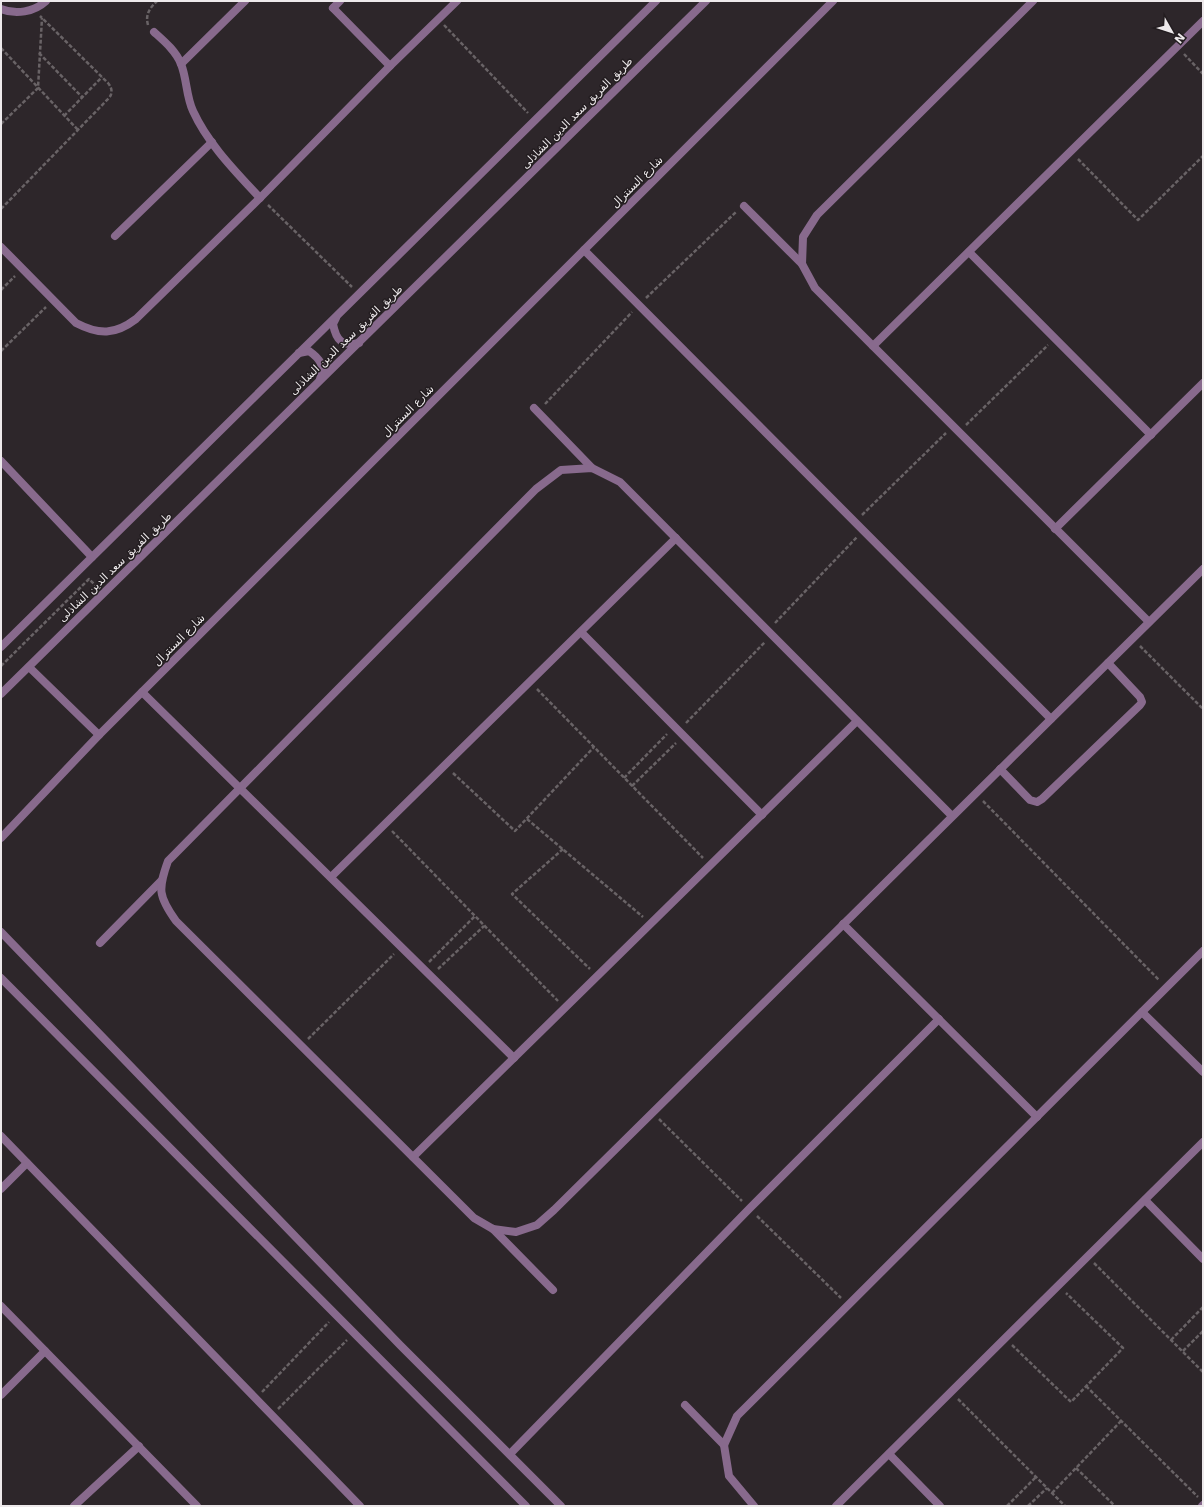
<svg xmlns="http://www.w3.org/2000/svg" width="1204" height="1507" font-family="'DejaVu Sans','Noto Sans Arabic',sans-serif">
<rect width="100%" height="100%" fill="#2d262a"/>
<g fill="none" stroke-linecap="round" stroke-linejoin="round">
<g stroke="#696366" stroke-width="2.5" stroke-dasharray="4 2" stroke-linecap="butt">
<path d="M148 25C145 14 150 8 157 1"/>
<polyline points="444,25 528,113"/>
<polyline points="1,48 78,130"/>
<polyline points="39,53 82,97"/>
<polyline points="1184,54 1203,74"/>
<polyline points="64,116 102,77"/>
<polyline points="1,124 38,88 42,18"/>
<polyline points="1078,159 1138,220 1203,156"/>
<polyline points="268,205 352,287"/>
<path d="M1 209 109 98C113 93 112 88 108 83L40 16"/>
<polyline points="1,290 15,276"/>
<polyline points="646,298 736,212"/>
<polyline points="1,351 46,307"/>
<polyline points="545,404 632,312"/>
<polyline points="966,425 1048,345"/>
<polyline points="862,515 946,433"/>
<polyline points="775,623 857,537"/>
<polyline points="1140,646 1203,709"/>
<polyline points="1,666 89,579 97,587"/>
<polyline points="537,689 703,858"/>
<polyline points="686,723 765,642"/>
<polyline points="453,773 515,831 594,747"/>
<polyline points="624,778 667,734"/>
<polyline points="632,786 676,743"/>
<polyline points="983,801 1159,980"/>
<polyline points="527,819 643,917"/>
<polyline points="392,831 558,1001"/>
<polyline points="563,849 512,894 590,969"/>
<polyline points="429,962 475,916"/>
<polyline points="438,969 484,926"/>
<polyline points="308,1039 394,954"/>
<polyline points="659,1119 742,1201"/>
<polyline points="757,1216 841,1298"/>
<polyline points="1094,1263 1203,1372"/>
<polyline points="1171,1340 1203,1307"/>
<polyline points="1012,1345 1071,1402 1123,1348 1066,1293"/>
<polyline points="1183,1351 1203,1331"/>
<polyline points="1086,1386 1198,1497"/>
<polyline points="262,1392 329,1322"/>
<polyline points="958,1399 1065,1506"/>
<polyline points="278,1409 347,1340"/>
<polyline points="1076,1468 1115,1506"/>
<polyline points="1052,1493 1121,1421"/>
<polyline points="1007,1506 1036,1477"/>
<polyline points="1028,1506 1047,1488"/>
</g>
<g stroke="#886a8d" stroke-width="8">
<polyline points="333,8 340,1"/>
<polyline points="744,206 802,264"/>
<polyline points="115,236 212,142"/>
<polyline points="534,408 592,468"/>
<polyline points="1000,769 1030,800 1037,802 1042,799 1140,705 1142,702 1140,697 1108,663"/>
<polyline points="100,943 161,881"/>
<polyline points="493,1229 553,1290"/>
<polyline points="685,1405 724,1445"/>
</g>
<g stroke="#886a8d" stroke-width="8">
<polyline points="1033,1 817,215 803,237 802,264 815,288 1149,622"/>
<polyline points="333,8 390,66"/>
<path d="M1 9C16 15 34 12 46 1"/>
<path d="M154 32C164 41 176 51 181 64 187 79 186 96 193 111 208 144 236 172 260 198"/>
<polyline points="181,64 245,1"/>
<path d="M1 247 76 323C99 335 115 335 136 319L260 198 390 66 457 1"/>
<polyline points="584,250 1051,719"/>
<polyline points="969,252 1151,435"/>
<polyline points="873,346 1203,21"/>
<polyline points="1,461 92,557"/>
<polyline points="1055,529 1203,383"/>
<polyline points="581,632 762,815"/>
<polyline points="29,667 99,735"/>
<polyline points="142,692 514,1058"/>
<path d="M952 816 620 482 592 468 561 470 536 489 168 861C158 889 158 896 176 921L474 1218 493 1229 516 1232 537 1225 554 1210 1203 569"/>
<polyline points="1,838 99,735 833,1"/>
<polyline points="331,877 676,538"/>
<polyline points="843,924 1037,1117"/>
<polyline points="1,932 400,1345 561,1506"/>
<polyline points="1,978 526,1506"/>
<polyline points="1142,1012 1203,1072"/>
<polyline points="1,1136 360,1506"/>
<polyline points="413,1157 857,721"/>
<polyline points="1,1189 27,1163"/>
<polyline points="1145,1200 1203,1259"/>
<polyline points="1,1306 197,1506"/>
<polyline points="1,1395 45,1351"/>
<polyline points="510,1454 750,1208 939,1019"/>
<polyline points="889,1454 940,1506"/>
<polyline points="74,1506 139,1446"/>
<polyline points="754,1506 729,1476 724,1445 737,1416 1203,951"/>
<polyline points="836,1506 1203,1142"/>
<polyline points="1202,1506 1203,1505"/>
</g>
<g stroke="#886a8d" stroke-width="8">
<path d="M336 318 333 324C336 340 342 347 359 343"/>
<path d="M299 353 309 351C319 358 326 366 320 379"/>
<polyline points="1,647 656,1"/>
<polyline points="1,694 706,1"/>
</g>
</g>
<g text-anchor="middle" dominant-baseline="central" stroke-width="3" stroke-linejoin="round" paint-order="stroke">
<g font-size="11" fill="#ede9eb" stroke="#231d20">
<text transform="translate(577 113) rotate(-45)">طريق الفريق سعد الدين الشاذلى</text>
<text transform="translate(637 182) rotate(-45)">شارع السنترال</text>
<text transform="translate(346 340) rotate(-44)">طريق الفريق سعد الدين الشاذلى</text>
<text transform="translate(408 411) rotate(-45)">شارع السنترال</text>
<text transform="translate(115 567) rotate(-44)">طريق الفريق سعد الدين الشاذلى</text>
<text transform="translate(179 640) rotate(-45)">شارع السنترال</text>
</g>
</g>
<rect width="1204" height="1507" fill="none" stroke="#ede9eb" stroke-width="4"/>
<g transform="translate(1172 32) rotate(129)" stroke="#231d20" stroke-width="3" paint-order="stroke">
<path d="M0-3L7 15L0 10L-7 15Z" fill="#ede9eb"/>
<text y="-6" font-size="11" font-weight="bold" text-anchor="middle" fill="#ede9eb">N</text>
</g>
</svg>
